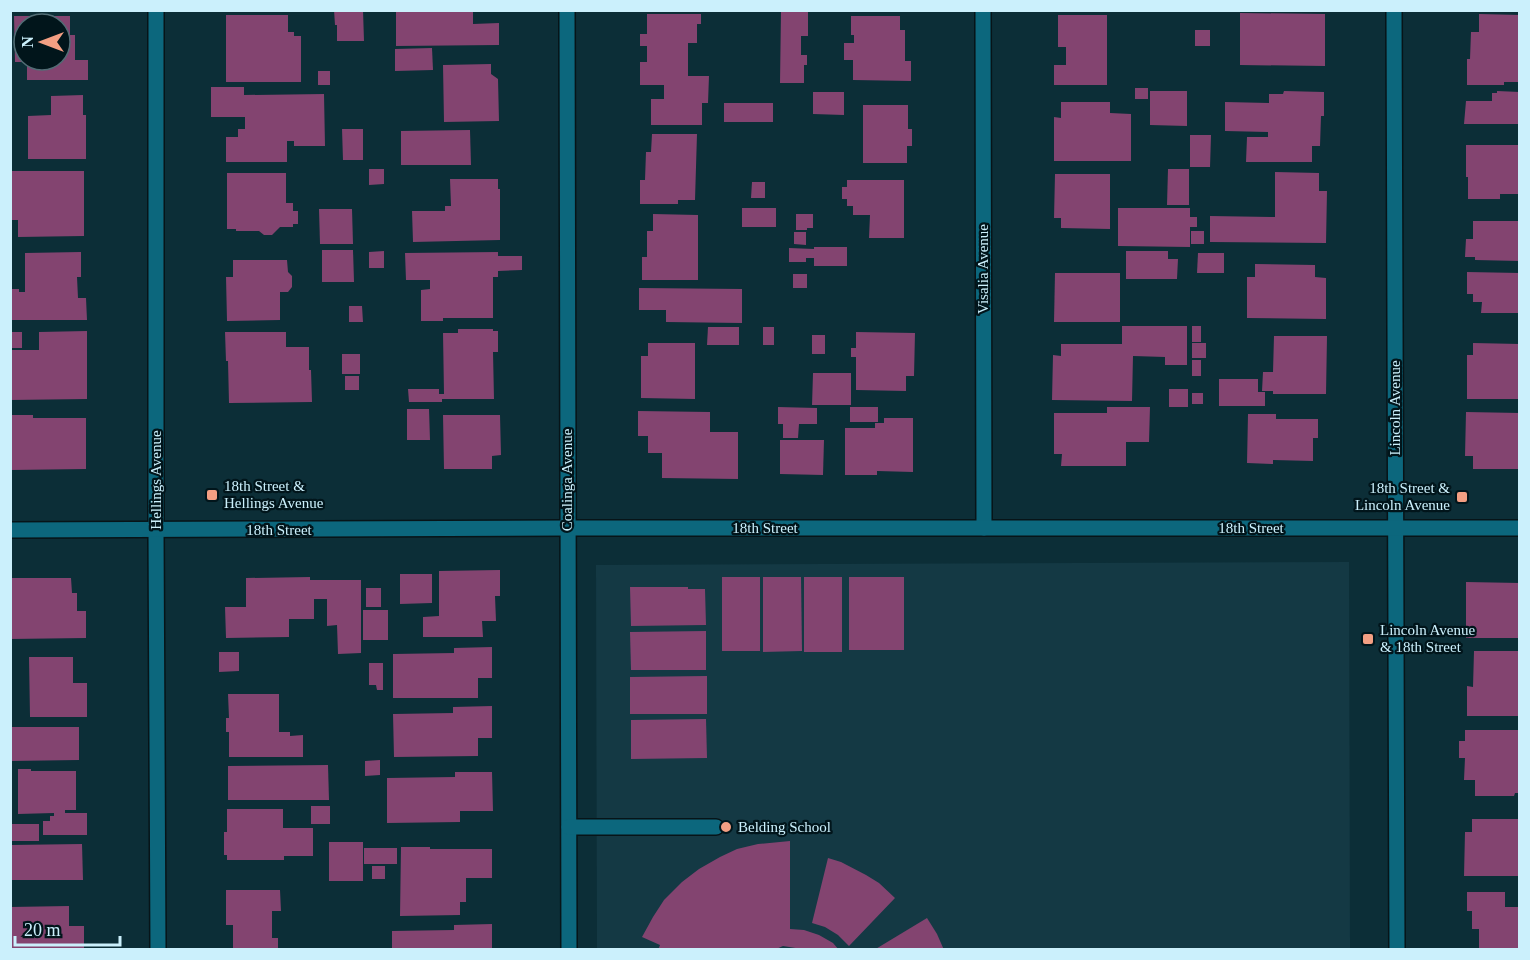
<svg xmlns="http://www.w3.org/2000/svg" width="1530" height="960" font-family="'Times New Roman',serif">
<rect width="100%" height="100%" fill="#0c2e37"/>
<polygon fill="#143944" points="1349,562 1350,949 597,949 596,565"/>
<g fill="#834470">
<polygon points="334,10 363,10 364,41 337,41 337,25 335,25"/>
<polygon points="396,10 473,10 473,24 499,23 499,45 396,46"/>
<polygon points="781,10 808,10 808,36 801,36 801,55 807,55 807,65 804,65 804,83 780,83"/>
<polygon points="1240,13 1325,14 1325,66 1240,65"/>
<polygon points="647,14 701,14 701,24 697,24 697,43 688,43 688,76 709,76 708,103 702,103 702,125 651,125 651,99 664,99 664,85 640,85 640,62 647,62 647,46 640,46 640,34 647,34"/>
<polygon points="1479,14 1520,15 1520,82 1504,82 1504,85 1467,85 1467,59 1470,59 1471,32 1479,32"/>
<polygon points="226,15 288,15 288,32 294,32 294,36 301,36 301,82 226,82"/>
<polygon points="1058,15 1107,15 1107,85 1054,85 1054,65 1066,65 1066,47 1058,47"/>
<polygon points="14,16 70,16 70,35 75,35 75,60 88,60 88,80 27,80 27,60 60,60 60,24 24,24 23,62 15,62"/>
<polygon points="851,16 900,16 900,30 905,30 905,61 911,61 911,81 853,80 853,60 844,60 844,43 854,43 854,35 851,35"/>
<rect x="1195" y="30" width="15" height="16"/>
<polygon points="432,48 433,70 395,71 395,49"/>
<polygon points="491,64 491,74 498,79 499,121 444,122 443,65"/>
<rect x="318" y="71" width="12" height="14"/>
<polygon points="211,87 244,87 244,95 324,94 325,146 294,146 294,141 287,141 287,162 226,162 226,137 238,137 238,129 245,129 245,117 211,117"/>
<rect x="1135" y="88" width="13" height="11"/>
<polygon points="1150,91 1187,91 1187,126 1150,125"/>
<polygon points="1284,91 1324,92 1324,116 1321,116 1320,146 1312,146 1312,162 1246,162 1247,137 1268,137 1268,132 1225,131 1225,102 1269,103 1269,94 1283,94"/>
<polygon points="1497,91 1520,92 1520,124 1464,124 1466,101 1492,101 1492,93 1497,93"/>
<polygon points="813,92 844,92 844,115 813,114"/>
<polygon points="83,95 83,115 86,115 86,159 28,159 28,116 51,115 51,96"/>
<polygon points="1061,102 1110,102 1110,113 1131,114 1131,161 1054,161 1054,117 1061,118"/>
<rect x="724" y="103" width="49" height="19"/>
<polygon points="863,105 908,105 908,129 912,129 912,146 907,146 907,163 863,163"/>
<polygon points="342,129 363,129 363,160 343,160"/>
<polygon points="470,130 471,165 401,165 401,131"/>
<polygon points="652,134 697,134 695,200 678,200 678,204 640,204 640,180 645,180 646,152 651,152"/>
<polygon points="1190,135 1211,135 1210,167 1190,167"/>
<polygon points="1466,145 1520,145 1520,194 1500,194 1500,199 1468,199 1468,177 1466,177"/>
<polygon points="369,169 384,169 384,184 369,185"/>
<polygon points="1168,169 1189,169 1189,205 1167,205"/>
<polygon points="10,171 84,171 84,236 18,237 18,220 10,220"/>
<polygon points="1275,172 1319,173 1319,191 1327,191 1326,243 1210,242 1210,216 1275,217"/>
<polygon points="227,173 286,173 286,203 293,203 293,211 298,211 298,224 293,224 293,227 280,227 272,235 264,235 259,231 236,231 236,229 227,229"/>
<polygon points="1055,174 1110,174 1110,229 1061,228 1061,218 1054,218"/>
<polygon points="450,179 498,179 498,189 500,189 500,240 413,242 412,211 445,211 445,206 451,206"/>
<polygon points="847,180 904,180 904,238 869,238 870,215 853,215 853,206 847,206 847,199 842,199 842,187 847,187"/>
<polygon points="752,182 765,182 765,198 751,198"/>
<rect x="742" y="208" width="34" height="19"/>
<polygon points="1118,208 1190,208 1190,217 1197,217 1197,227 1190,227 1190,247 1118,246"/>
<polygon points="319,209 352,209 353,244 320,244"/>
<polygon points="653,214 698,215 698,280 642,280 642,257 647,257 647,231 653,231"/>
<polygon points="796,214 813,214 813,228 807,228 807,230 796,230"/>
<polygon points="1473,221 1520,221 1520,261 1475,260 1475,257 1465,257 1466,239 1473,239"/>
<rect x="1191" y="231" width="13" height="13"/>
<polygon points="794,232 806,232 806,245 794,244"/>
<polygon points="814,247 847,247 847,266 814,266 814,258 806,258 806,262 789,262 789,248 814,249"/>
<polygon points="322,250 353,250 354,282 322,282"/>
<polygon points="384,251 384,268 369,268 369,252"/>
<polygon points="1126,251 1168,251 1168,259 1178,259 1177,279 1126,279"/>
<polygon points="81,252 81,277 77,277 78,298 86,298 87,320 10,320 10,289 19,289 19,292 25,292 25,253"/>
<polygon points="498,252 498,256 522,256 522,270 498,271 498,277 493,277 493,318 443,318 443,321 421,321 421,290 430,289 430,280 406,280 405,253"/>
<polygon points="1198,253 1224,253 1224,273 1197,273"/>
<polygon points="233,260 287,260 288,272 292,276 292,287 288,292 280,292 280,320 227,321 226,277 233,277"/>
<polygon points="1255,264 1315,265 1315,277 1326,278 1326,319 1247,318 1247,277 1255,277"/>
<polygon points="1467,272 1520,273 1520,313 1481,313 1482,302 1473,302 1473,294 1467,294"/>
<polygon points="1055,273 1120,273 1120,322 1054,322"/>
<rect x="793" y="274" width="14" height="14"/>
<polygon points="639,288 742,289 742,323 666,322 666,310 639,310"/>
<polygon points="349,306 362,306 363,322 349,322"/>
<polygon points="1122,326 1187,326 1187,365 1165,365 1165,357 1133,356 1132,401 1052,400 1053,355 1061,356 1061,344 1122,344"/>
<rect x="1192" y="326" width="9" height="16"/>
<polygon points="708,327 739,327 739,345 707,345"/>
<rect x="763" y="327" width="11" height="18"/>
<polygon points="458,329 493,329 493,331 498,331 498,352 493,352 494,399 442,399 442,402 409,402 408,389 439,389 439,394 444,394 443,333 458,333"/>
<polygon points="87,331 87,399 10,400 10,350 39,350 39,332"/>
<rect x="10" y="332" width="12" height="16"/>
<polygon points="225,332 286,332 286,347 309,347 309,370 311,370 312,402 229,403 228,361 226,361"/>
<polygon points="856,332 915,333 914,376 906,376 906,391 856,390 856,357 851,357 851,348 856,348"/>
<rect x="812" y="335" width="13" height="19"/>
<polygon points="1274,336 1327,336 1326,394 1273,394 1273,391 1262,391 1263,372 1273,372"/>
<polygon points="648,343 695,343 695,399 641,398 641,356 648,356"/>
<rect x="1192" y="343" width="14" height="15"/>
<polygon points="1473,343 1520,344 1520,399 1467,399 1467,355 1473,355"/>
<rect x="342" y="354" width="18" height="20"/>
<rect x="1192" y="360" width="9" height="16"/>
<polygon points="813,373 851,373 851,405 812,405"/>
<rect x="345" y="376" width="14" height="14"/>
<polygon points="1219,379 1258,379 1258,392 1265,392 1265,406 1219,406"/>
<rect x="1169" y="389" width="19" height="18"/>
<rect x="1192" y="393" width="11" height="11"/>
<polygon points="778,407 817,408 817,424 799,424 798,438 783,438 783,424 778,424"/>
<rect x="850" y="407" width="28" height="15"/>
<polygon points="1107,407 1150,407 1149,442 1126,442 1126,466 1061,466 1062,454 1054,454 1054,413 1107,413"/>
<polygon points="407,409 429,409 430,440 407,440"/>
<polygon points="638,411 710,412 710,432 738,432 738,479 662,478 662,453 648,453 648,436 638,436"/>
<polygon points="1466,412 1520,413 1520,469 1473,469 1473,456 1465,456"/>
<polygon points="1248,414 1276,414 1276,419 1318,419 1318,438 1313,438 1313,461 1273,460 1273,464 1247,463"/>
<polygon points="10,415 33,415 33,418 86,418 86,469 11,470"/>
<polygon points="443,415 500,415 501,455 492,456 492,469 444,469"/>
<polygon points="884,418 913,418 913,472 877,471 877,475 845,475 845,428 875,428 875,423 884,423"/>
<polygon points="780,440 824,440 823,475 780,474"/>
<polygon points="500,570 500,596 495,596 496,621 482,621 483,637 423,637 423,617 439,616 439,571"/>
<polygon points="400,574 432,574 432,603 400,604"/>
<polygon points="310,577 310,580 361,580 361,653 338,654 337,625 327,626 327,599 314,599 314,619 289,619 289,637 226,638 225,607 246,607 246,578"/>
<rect x="722" y="577" width="38" height="74"/>
<polygon points="763,577 801,577 802,651 763,652"/>
<rect x="804" y="577" width="38" height="75"/>
<rect x="849" y="577" width="55" height="73"/>
<polygon points="10,578 71,578 72,593 77,593 77,611 86,611 86,638 10,639"/>
<polygon points="1466,582 1520,583 1520,638 1466,638"/>
<polygon points="630,587 688,587 688,589 705,589 706,625 631,626"/>
<rect x="366" y="588" width="15" height="19"/>
<rect x="363" y="610" width="25" height="30"/>
<polygon points="706,631 706,670 631,670 630,632"/>
<polygon points="492,647 492,678 478,678 478,698 393,698 393,654 454,653 454,648"/>
<polygon points="1474,651 1520,651 1519,716 1467,716 1467,686 1473,687"/>
<polygon points="219,652 239,652 239,671 219,672"/>
<polygon points="29,657 73,657 73,683 87,683 87,717 30,717"/>
<polygon points="369,663 383,663 383,690 377,690 376,685 369,685"/>
<polygon points="707,676 707,714 630,714 630,677"/>
<polygon points="228,694 279,694 279,732 290,732 290,736 303,735 303,757 229,757 229,732 226,732 226,718 229,718"/>
<polygon points="492,706 492,738 478,738 478,756 394,757 393,714 453,713 453,707"/>
<polygon points="706,719 707,758 631,759 631,720"/>
<polygon points="10,727 79,727 79,760 10,761"/>
<polygon points="1465,730 1520,730 1520,793 1515,793 1514,796 1475,796 1475,780 1464,780 1465,758 1459,758 1459,741 1465,741"/>
<polygon points="380,760 380,775 365,776 365,761"/>
<polygon points="328,765 329,800 228,800 228,766"/>
<polygon points="18,769 31,769 31,771 76,771 76,810 65,810 65,813 87,813 87,835 43,835 43,821 50,821 50,816 54,816 54,813 18,814"/>
<polygon points="455,772 492,772 493,811 460,811 460,822 387,823 387,778 455,777"/>
<rect x="311" y="806" width="19" height="18"/>
<polygon points="227,809 283,809 283,828 313,828 313,856 284,856 284,860 227,860 227,855 224,855 224,832 227,832"/>
<polygon points="1472,819 1520,819 1520,876 1464,876 1465,832 1472,832"/>
<rect x="10" y="824" width="29" height="17"/>
<polygon points="790,841 790,929 804,930 819,935 833,943 839,950 808,950 783,946 774,950 658,950 660,945 642,937 653,917 664,900 682,882 699,869 720,857 737,849 758,844"/>
<rect x="329" y="842" width="34" height="39"/>
<polygon points="82,844 83,880 10,880 10,845"/>
<polygon points="401,847 430,847 430,849 492,849 492,878 466,878 466,902 460,902 460,915 400,916"/>
<rect x="364" y="848" width="33" height="16"/>
<polygon points="828,858 841,862 866,875 879,883 895,898 849,946 838,935 825,927 812,923"/>
<rect x="372" y="866" width="13" height="13"/>
<polygon points="226,890 280,890 281,911 272,911 272,938 278,938 278,950 233,950 233,925 226,925"/>
<polygon points="1467,892 1505,892 1505,907 1520,907 1520,950 1479,950 1479,929 1472,929 1472,911 1467,911"/>
<polygon points="69,906 69,926 84,926 84,950 10,950 10,907"/>
<polygon points="927,918 937,934 944,950 874,950"/>
<polygon points="492,924 492,950 392,950 392,931 454,930 454,925"/>
</g>
<g fill="none" stroke-linecap="round" stroke-linejoin="round">
<g stroke="#071418" stroke-width="18">
<g id="minor">
<polyline points="156,10 156,530 158,950"/>
<polyline points="567,10 569,950"/>
<polyline points="983,10 984,528"/>
<polyline points="1394,10 1397,950"/>
<polyline points="10,530 568,528 1520,528"/>
<polyline points="569,827 716,827"/>
</g>
</g>
<use href="#minor" stroke="#0c677d" stroke-width="15"/>
</g>
<g fill="#f39f83" stroke="#01151b" stroke-width="2">
<rect x="206" y="489" width="12" height="12" rx="3"/>
<rect x="1456" y="491" width="12" height="12" rx="3"/>
<rect x="1362" y="633" width="12" height="12" rx="3"/>
<circle cx="726" cy="827" r="6"/>
</g>
<g text-anchor="middle" dominant-baseline="central" stroke-width="4.5" stroke-linejoin="round" paint-order="stroke">
<g font-size="15" fill="#cbf0fc" stroke="#01151b">
<text transform="translate(983 269) rotate(-90)">Visalia Avenue</text>
<text transform="translate(1395 408) rotate(-90)">Lincoln Avenue</text>
<text transform="translate(156 480) rotate(-90)">Hellings Avenue</text>
<text transform="translate(567 480) rotate(-90)">Coalinga Avenue</text>
<text x="765" y="528">18th Street</text>
<text x="1251" y="528">18th Street</text>
<text x="279" y="530">18th Street</text>
</g>
<g font-size="15" fill="#cbf0fc" stroke="#01151b" text-anchor="start">
<text x="224" y="486">18th Street &amp;<tspan x="224" dy="17">Hellings Avenue</tspan></text>
<text x="1450" y="488" text-anchor="end">18th Street &amp;<tspan x="1450" dy="17">Lincoln Avenue</tspan></text>
<text x="1380" y="630">Lincoln Avenue<tspan x="1380" dy="17">&amp; 18th Street</tspan></text>
<text x="738" y="827">Belding School</text>
</g>
</g>
<rect width="1530" height="960" fill="none" stroke="#cbf0fc" stroke-width="24"/>
<g transform="translate(42 42) rotate(270)"><circle r="28" fill="#01151b" stroke="#526d75" stroke-width="1.5"/>
<path d="M0-4.5L10 22L0 15L-10 22Z" fill="#f39f83"/>
<text y="-9" font-size="16" font-weight="bold" text-anchor="middle" fill="#cbf0fc">N</text>
</g>
<path d="M15 936v9h105v-9" fill="none" stroke="#cbf0fc" stroke-width="3"/>
<text x="24" y="936" font-size="18" fill="#cbf0fc" stroke="#01151b" stroke-width="4.5" paint-order="stroke">20 m</text>
</svg>
